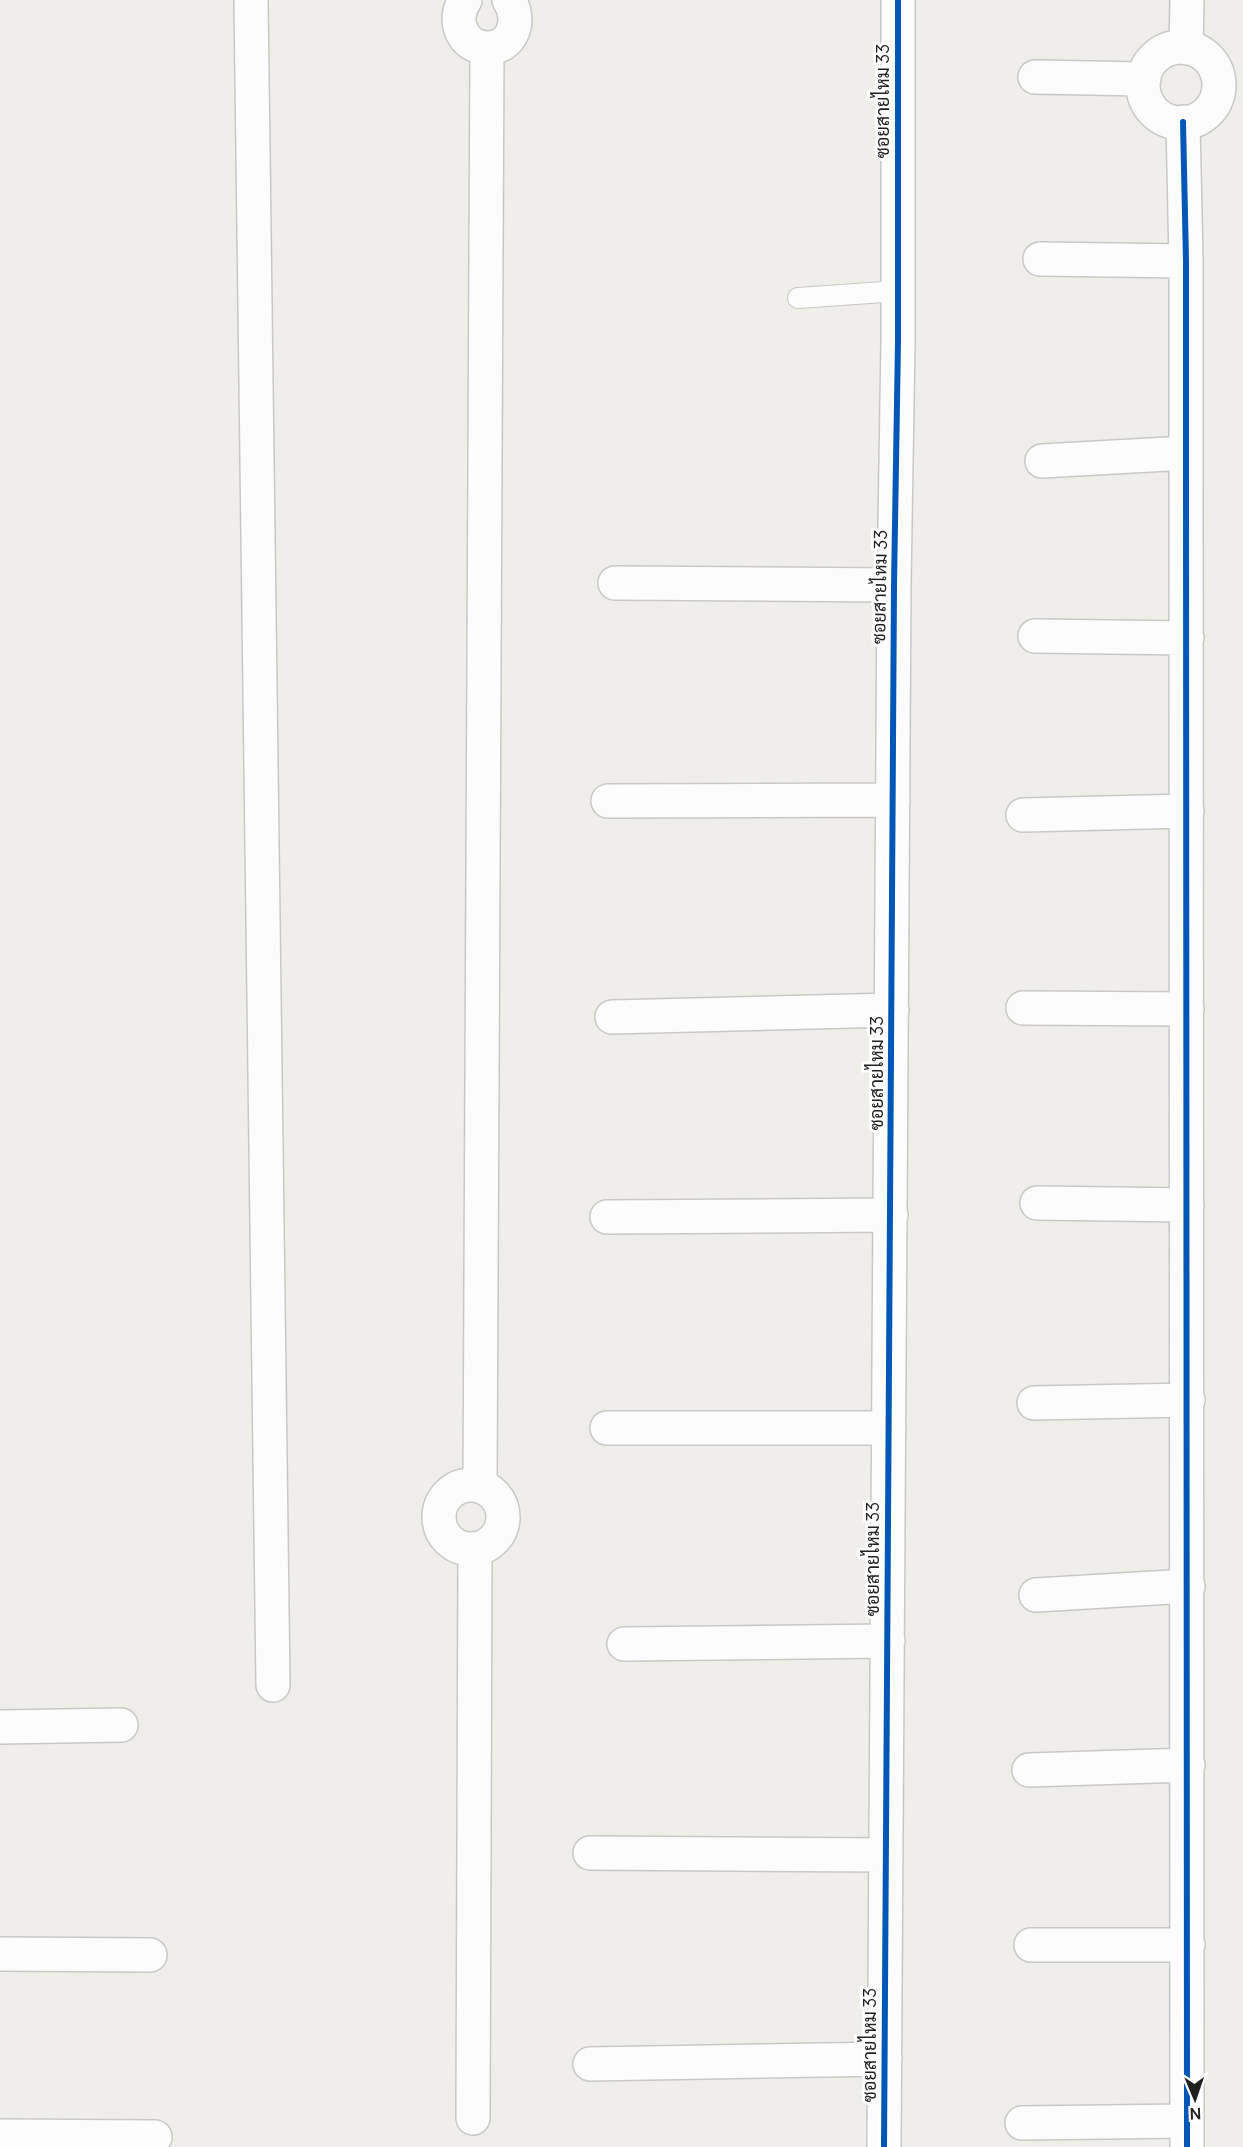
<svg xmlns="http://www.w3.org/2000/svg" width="1243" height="2147" viewBox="0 0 1243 2147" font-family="Manrope,Sarabun,sans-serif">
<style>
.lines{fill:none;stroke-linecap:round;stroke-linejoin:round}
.service-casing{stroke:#c8c8c6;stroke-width:22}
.minor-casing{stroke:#c8c8c6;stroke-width:36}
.service{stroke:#fdfcfc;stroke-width:20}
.minor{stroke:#fdfcfc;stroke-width:33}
.cycleway-casing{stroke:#fff;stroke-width:10}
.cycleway{stroke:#0057b8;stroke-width:6}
.labels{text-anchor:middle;stroke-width:6;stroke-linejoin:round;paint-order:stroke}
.street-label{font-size:18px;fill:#212121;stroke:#fff}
</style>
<rect width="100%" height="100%" fill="#efeeea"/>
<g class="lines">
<g class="service-casing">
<path id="service" d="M798,298l100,-7"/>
</g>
<g class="minor-casing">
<path id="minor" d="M251,0l22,1685
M465,0c-13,19 -4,47 22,48 26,0 35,-28 22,-48
M1143 85a38 38 0 1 1 76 0a38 38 0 1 1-76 0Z
M1186,48l1,-48
M1035,77l109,2
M1183,122l3,139v192l1,1694
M1040,259l146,2
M1042,461l144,-8
M615,583l279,2
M1035,636l152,2
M608,801l285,-1
M1023,815l164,-4
M1023,1008l164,1
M612,1017l280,-7
M1037,1203l150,2
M607,1217l284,-2
M1034,1403l154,-3
M607,1428h282
M439 1517a32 32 0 1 1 64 0a32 32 0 1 1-64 0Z
M480,1486l7,-1438
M1036,1595l152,-9
M624,1644l264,-3
M0,1727l121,-2
M1029,1770l159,-5
M590,1853l296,2
M1031,1945h157
M0,1954l150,1
M590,2064l295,-5
M473,2118l2,-568
M1022,2123l165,-2
M0,2136l155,1
M884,2147l10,-1562 4,-243v-342"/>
</g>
<use href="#service" class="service"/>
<use href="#minor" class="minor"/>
<g class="cycleway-casing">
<path id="cycleway" d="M1183,122l3,139v192l1,1694
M884,2147l10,-1562 4,-243v-342"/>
</g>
<use href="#cycleway" class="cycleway"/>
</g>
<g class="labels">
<g class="street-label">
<text transform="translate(883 101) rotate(-90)" y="6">ซอยสายไหม 33</text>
<text transform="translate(880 587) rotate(-89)" y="6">ซอยสายไหม 33</text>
<text transform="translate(877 1073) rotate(-90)" y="6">ซอยสายไหม 33</text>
<text transform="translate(873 1559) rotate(-90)" y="6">ซอยสายไหม 33</text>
<text transform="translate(870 2045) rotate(-90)" y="6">ซอยสายไหม 33</text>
</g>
</g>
<g transform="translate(1195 2099) rotate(178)" stroke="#ffffff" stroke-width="4.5" paint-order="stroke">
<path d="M0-4.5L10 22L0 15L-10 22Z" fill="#212121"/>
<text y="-9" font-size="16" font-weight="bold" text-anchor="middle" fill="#212121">N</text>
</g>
</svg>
